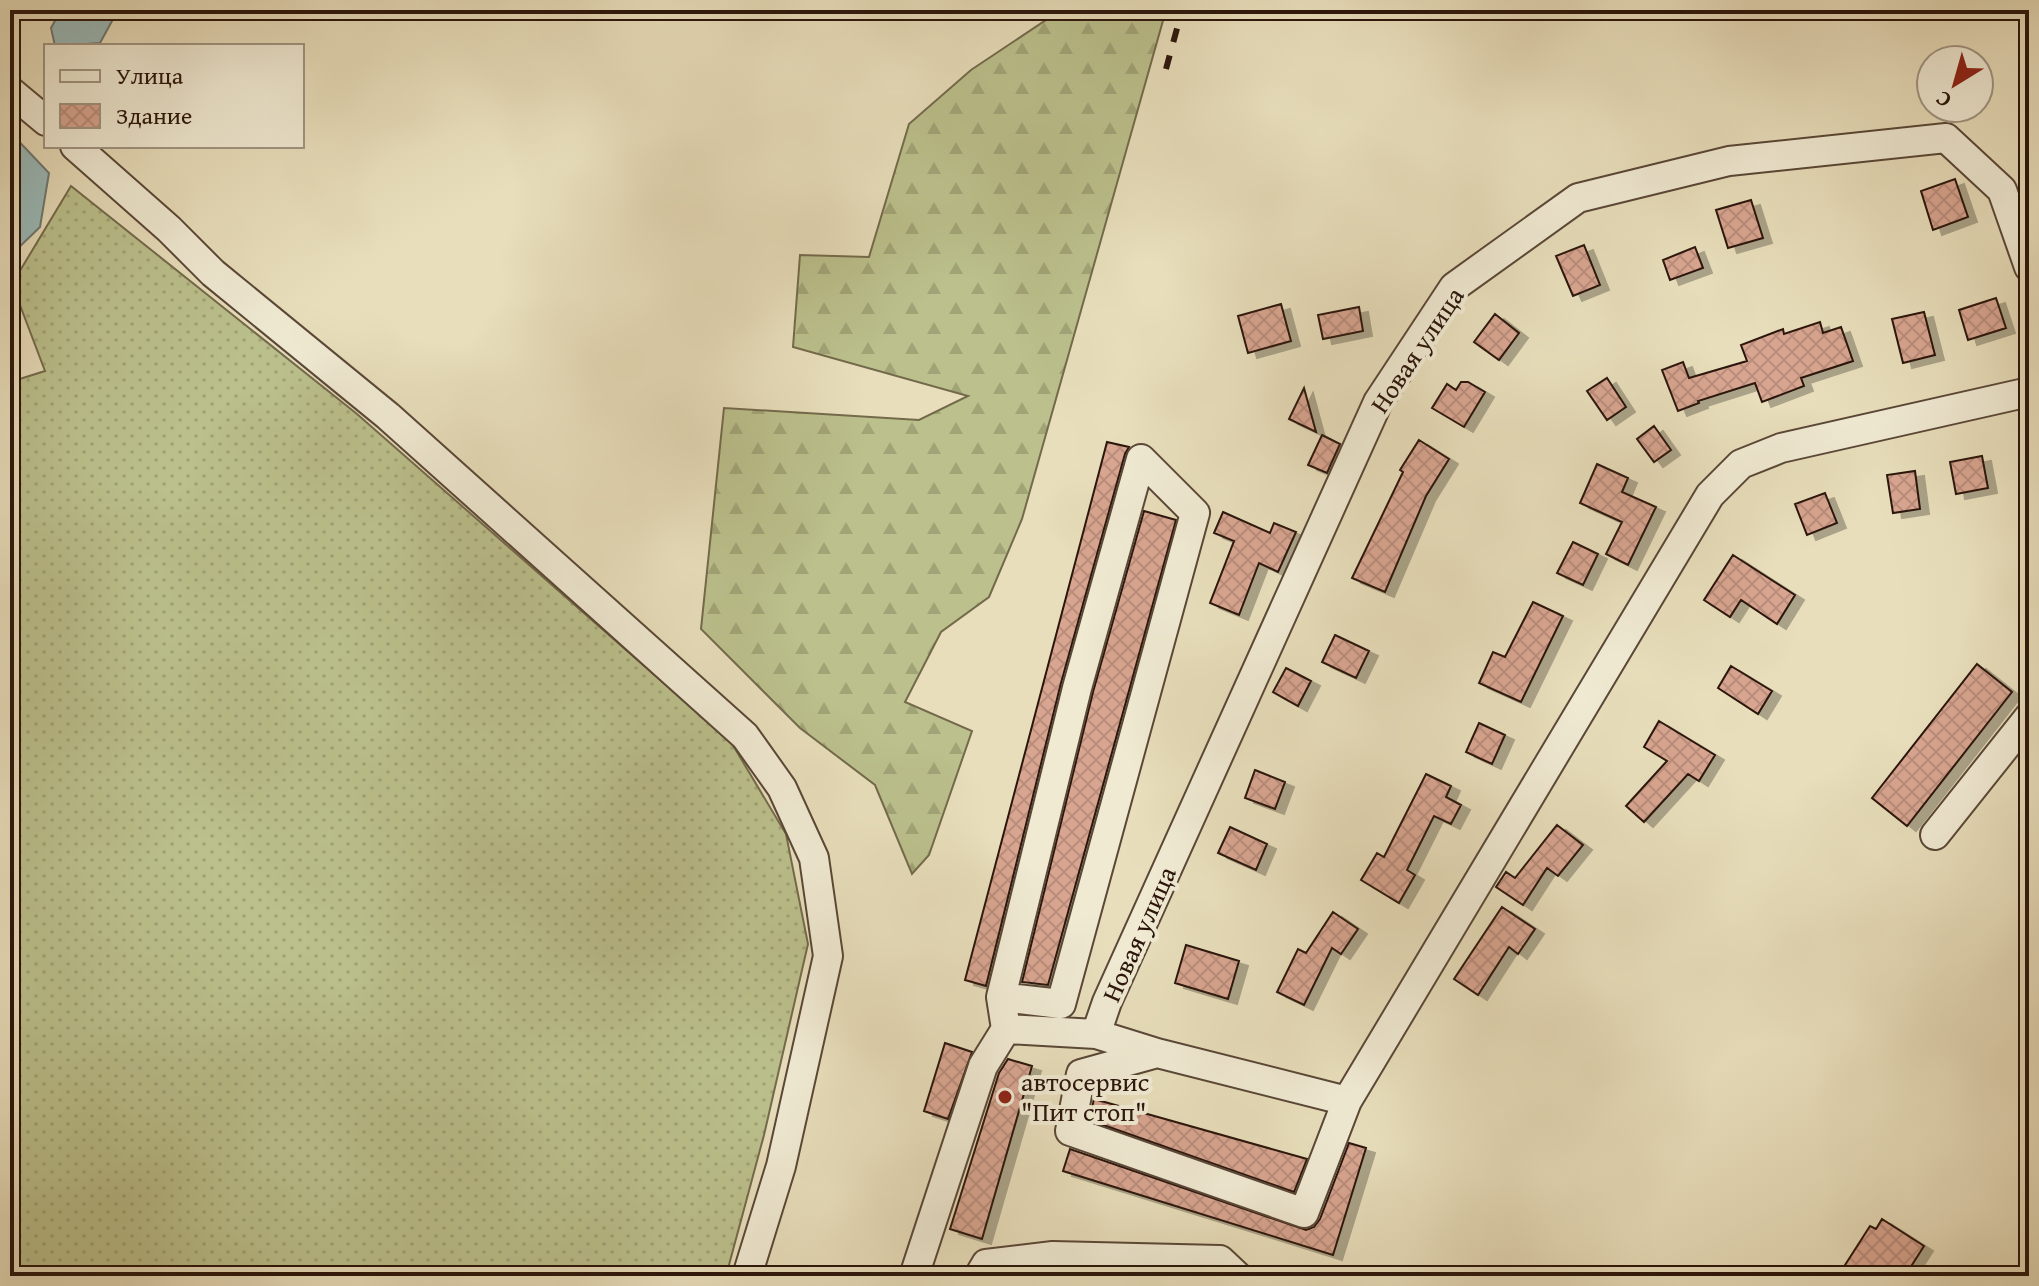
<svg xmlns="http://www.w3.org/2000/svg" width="2039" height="1286" viewBox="0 0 2039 1286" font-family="'Gentium Book Plus',serif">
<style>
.grass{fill:url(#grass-dots);stroke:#736a4c;stroke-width:2}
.forest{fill:url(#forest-firs);stroke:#736a4c;stroke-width:2}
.water{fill:#9abab9;stroke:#6e7873;stroke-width:2}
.building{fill:url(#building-cross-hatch);stroke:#2b150b;stroke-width:2;filter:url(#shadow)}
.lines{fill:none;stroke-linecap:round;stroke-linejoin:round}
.minor-casing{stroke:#5a4737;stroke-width:32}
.minor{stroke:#f0ead3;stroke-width:28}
.rail{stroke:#2b150b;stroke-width:6;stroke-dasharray:14 14;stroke-linecap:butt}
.poi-dot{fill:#8f2418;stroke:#f0ead3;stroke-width:3}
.labels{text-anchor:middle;stroke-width:8;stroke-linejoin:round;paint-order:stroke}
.street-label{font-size:26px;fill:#2b150b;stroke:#f0ead3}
.poi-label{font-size:26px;fill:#2b150b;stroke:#f0ead3;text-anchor:start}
</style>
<defs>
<pattern id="grass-dots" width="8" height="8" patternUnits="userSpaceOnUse" patternTransform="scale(2)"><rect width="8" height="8" fill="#bbc08c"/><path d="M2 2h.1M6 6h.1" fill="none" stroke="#a1a477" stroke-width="1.8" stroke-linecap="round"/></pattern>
<pattern id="forest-firs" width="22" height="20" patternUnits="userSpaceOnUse" patternTransform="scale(2)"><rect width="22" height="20" fill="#bbc08c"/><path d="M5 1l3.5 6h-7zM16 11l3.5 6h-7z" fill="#a1a477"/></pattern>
<pattern id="building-cross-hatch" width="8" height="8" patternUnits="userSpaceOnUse" patternTransform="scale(2)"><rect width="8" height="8" fill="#d8a590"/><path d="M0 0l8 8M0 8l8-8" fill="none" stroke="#ba8d7b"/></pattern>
<filter id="shadow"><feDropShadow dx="9" dy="5" stdDeviation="0" flood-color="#0004"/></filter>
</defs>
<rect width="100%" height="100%" fill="#e8debb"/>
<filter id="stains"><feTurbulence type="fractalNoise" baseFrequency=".0025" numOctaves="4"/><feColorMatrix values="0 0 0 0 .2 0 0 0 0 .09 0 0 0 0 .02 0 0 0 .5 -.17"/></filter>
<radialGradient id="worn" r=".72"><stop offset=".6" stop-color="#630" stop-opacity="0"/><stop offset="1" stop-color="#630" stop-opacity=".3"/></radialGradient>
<path class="grass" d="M71,186l286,228 374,328 55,92 22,110 -44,191 -38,141h-716v-894l35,-11 -33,-87z"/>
<path class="forest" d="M1061,10h105l-144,509 -33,78 -48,35 -36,70 67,29 -43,124 -17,19 -37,-89 -75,-57 -99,-99 23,-221 195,12 49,-24 -175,-49 7,-92 69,2 40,-133 62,-54z"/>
<path class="water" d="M61,10h57l-18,33 -45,3 -4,-18z
M10,132l39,41 -9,54 -30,29z"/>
<path class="building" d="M1955,179l13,38 -35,13 -12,-39z
M1751,200l12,38 -35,10 -12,-38z
M1584,245l16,40 -27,11 -17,-40z
M1695,247l8,21 -33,12 -7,-20z
M1996,298l10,30 -38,12 -9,-30z
M1281,304l10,37 -43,12 -10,-37z
M1359,307l4,24 -40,8 -5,-24z
M1924,312l11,43 -32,8 -11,-44z
M1495,314l24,19 -20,27 -25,-18z
M1820,322l3,11 18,-6 12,34 -52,17 3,8 -42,16 -7,-19 -57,18 1,2 -21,8 -16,-41 21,-8 6,16 58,-17 -6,-16 42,-16 1,5z
M1607,378l19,29 -19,13 -20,-29z
M1461,382h7l17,10 -21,35 -32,-19 15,-24 9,6z
M1304,388l12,44 -27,-13z
M1654,426l17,24 -17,12 -17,-23z
M1322,435l18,9 -13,29 -19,-8z
M1419,440l30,19 -23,37 -41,96 -33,-14 51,-106 -3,-2z
M1107,442l22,5 -4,7 -64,229 -75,303 -21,-6z
M1982,456l6,32 -32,6 -6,-32z
M1597,464l31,14 -6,14 34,15 -28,58 -22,-11 16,-32 -42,-19z
M1915,471l5,38 -27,4 -6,-38z
M1825,493l12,30 -30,12 -12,-31z
M1144,511l32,9 -128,465 -26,-3 71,-290z
M1223,512l47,21 4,-10 22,9 -18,40 -19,-9 -20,52 -29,-12 24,-62 -20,-8z
M1573,542l25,12 -15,31 -26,-12z
M1733,555l62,40 -18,29 -36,-24 -11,17 -26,-17z
M1533,602l30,14 -42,86 -42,-19 14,-31 12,5z
M1335,635l34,16 -13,27 -34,-16z
M1977,664l35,28 -105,134 -35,-28z
M1731,666l41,25 -14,23 -40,-26z
M1286,668l25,13 -13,25 -25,-14z
M1659,721l56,34 -16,26 -11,-7 -44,48 -18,-16 41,-45 -23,-14z
M1479,723l26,12 -13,29 -26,-12z
M1255,770l30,12 -10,27 -30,-11z
M1426,774l25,12 -5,11 15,8 -10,19 -17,-8 -27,54 8,5 -16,28 -38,-23 16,-27 7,4z
M1557,825l26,20 -25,31 -11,-8 -24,37 -27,-18 10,-15 9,6z
M1230,827l37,17 -11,26 -38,-17z
M1502,907l33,22 -17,25 -9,-7 -31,48 -24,-16z
M1333,912l25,17 -17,25 -9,-6 -28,57 -27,-13 21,-43 8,4z
M1186,945l53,16 -11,38 -53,-16z
M945,1043l27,9 -24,67 -24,-8z
M1008,1059l24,7 -50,173 -32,-10 49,-156z
M1094,1099l213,60 -13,33 -205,-72z
M1349,1143l17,5 -33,107 -270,-84 7,-22 236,81 8,-3 6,-8z
M1882,1219l42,27 -19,30h-67l32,-50 6,3z"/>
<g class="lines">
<g class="minor-casing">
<path id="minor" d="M10,91l36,30
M75,146l94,83 44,44 175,143 357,320 37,52 32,70 14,98 -47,210 -34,110
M1935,835l94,-118
M1001,997l60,7 134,-491 -54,-54 -64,229 -76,309 5,32
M1096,1034l11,-32 271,-600 76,-115 124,-89 151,-37 217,-23 56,52 27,77
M1157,1053l-76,21 -11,57 234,82 43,-112
M914,1276l69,-210 23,-37 90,5 61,19 190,48 363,-606 31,-31 40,-16 248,-56
M979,1276l7,-12 67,-8 167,4 17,16"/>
</g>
<use href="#minor" class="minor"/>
<path class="rail" d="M1166,69l16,-59"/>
</g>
<circle class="poi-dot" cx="1005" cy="1097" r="8"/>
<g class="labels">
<g class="street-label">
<text transform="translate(1417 350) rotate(-56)" y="9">Новая улица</text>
<text transform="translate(1139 934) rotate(-66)" y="9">Новая улица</text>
</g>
<g class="poi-label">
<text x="1021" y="1091">автосервис<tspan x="1021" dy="30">"Пит стоп"</tspan></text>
</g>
</g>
<rect width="2039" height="1286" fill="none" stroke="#e8debb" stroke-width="40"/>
<rect x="12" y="12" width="2015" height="1262" fill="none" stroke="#2b150b" stroke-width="4"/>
<rect x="20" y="20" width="1999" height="1246" fill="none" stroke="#2b150b" stroke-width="2"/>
<rect x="44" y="44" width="260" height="104" fill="#f0ead3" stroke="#a19583" stroke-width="2"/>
<rect x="60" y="70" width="40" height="12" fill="#f0ead3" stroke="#a19583" stroke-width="2"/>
<text x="116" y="84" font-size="24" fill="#2b150b">Улица</text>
<rect x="60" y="104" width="40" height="24" fill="url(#building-cross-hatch)" stroke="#a19583" stroke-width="2"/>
<text x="116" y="124" font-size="24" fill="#2b150b">Здание</text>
<g transform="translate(1955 84) rotate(217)"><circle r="38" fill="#f0ead3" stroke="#a19583" stroke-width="2"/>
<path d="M0-6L14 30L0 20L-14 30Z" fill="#8f2418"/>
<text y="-12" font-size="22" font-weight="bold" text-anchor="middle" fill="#2b150b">С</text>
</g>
<rect width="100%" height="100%" filter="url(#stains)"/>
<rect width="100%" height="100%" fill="url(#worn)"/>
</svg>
